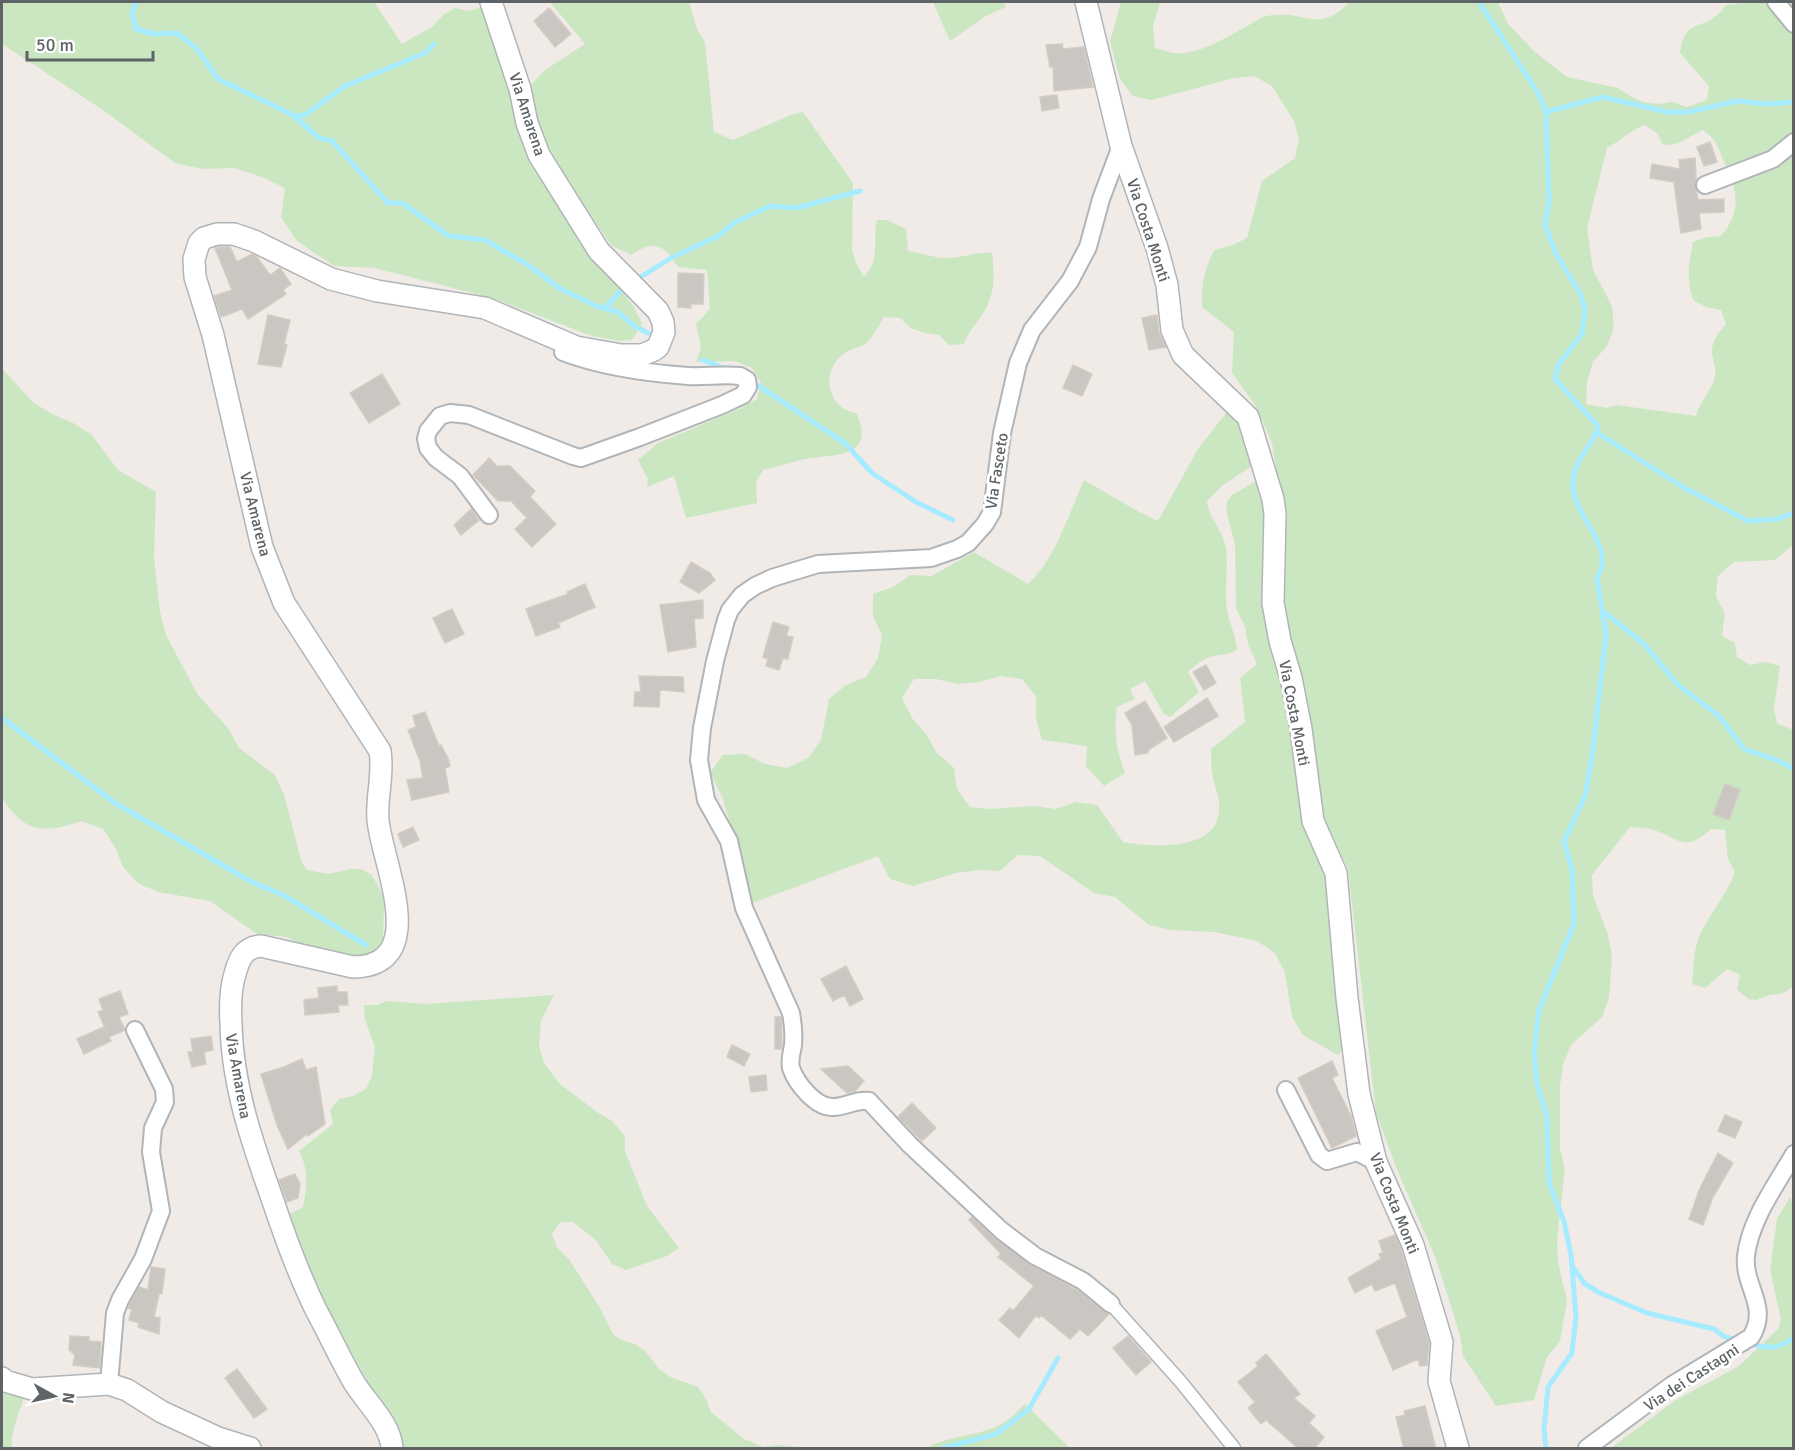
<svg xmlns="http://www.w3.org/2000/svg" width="1795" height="1450" viewBox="0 0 1795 1450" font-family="Signika,sans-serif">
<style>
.green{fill:#cae7c2;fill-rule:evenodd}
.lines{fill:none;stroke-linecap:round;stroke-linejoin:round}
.stream{stroke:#a6ebff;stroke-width:5}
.building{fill:#cac6c2;stroke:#d4ccc4;stroke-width:1.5}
.pedestrian-casing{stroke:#b1b5b8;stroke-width:15}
.minor-casing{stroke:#b1b5b8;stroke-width:20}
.tertiary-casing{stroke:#b1b5b8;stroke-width:24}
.pedestrian{stroke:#fff;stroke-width:12}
.minor{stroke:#fff;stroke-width:16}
.tertiary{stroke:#fff;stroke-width:21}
.labels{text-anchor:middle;stroke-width:6;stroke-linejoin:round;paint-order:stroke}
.street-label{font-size:16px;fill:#5d6366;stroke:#fff}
</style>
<rect width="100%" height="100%" fill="#f0ebe6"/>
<path class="green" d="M2,2h372l28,42 31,-18 10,-11 12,-7 14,3 13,-4 11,37 20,46 1,31 17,43 48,70 55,73 8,17 -10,16 -11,1 -29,-5 -97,-37 -92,-24 -29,-7 -40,-2 -37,-25 -16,-24 4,-29 -23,-11 -28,-9 -31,1 -28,-6 -72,-53 -101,-66z
M550,2h139l8,27 8,13 9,90 19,8 60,-26 10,-2 50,71 -1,67 5,15 7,12c17,-19 8,-34 13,-57h10l19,9 2,22c15,2 28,8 42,7 15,-1 28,-6 42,-5 2,20 4,36 -6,55 -7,14 -16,20 -22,36l-15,1 -10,-10 -15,-2 -13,-5 -11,-10 -16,-1c-5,8 -12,22 -19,27 -9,5 -17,5 -25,13 -15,13 -14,40 4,52 4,2 9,3 13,5 19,45 -24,40 -52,45 -14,3 -28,8 -42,11l-7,12 1,21 -71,15 -12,-42 -27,11 1,-8 -10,-19 20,-17 81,-34 18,-10 4,-16 -9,-15 -17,-7 -39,1 5,-14 -5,-24 14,-15 -3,-39 -29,-3c-15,-23 -23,-28 -47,-12l-20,-10 -54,-80 -18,-36 -9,-32 2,-13 13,-14 40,-26z
M933,2h70l3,5 -20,9 -36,25z
M1121,2h39l-7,25 2,21c6,1 12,4 18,5 27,2 52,-15 74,-27 6,-3 14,-9 20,-10 35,-8 52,20 82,-14h149l10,22 27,28 32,25 51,11 12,8 13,6 15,2 15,-2 14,5 20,-7 2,-14 -29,-33c4,-32 16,-22 36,-37 4,-2 7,-8 10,-11l31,-3h36v543l-18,15 -41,2 -16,14 -2,20 9,18 -3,22 13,7 2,14 13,8 15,-3 15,4 -6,43 3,14 16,7v256l-9,7 -15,2 -13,5 -7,-1 -12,-9 3,-15 -13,-6 -22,19 -13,-4c2,-16 1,-32 7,-47 10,-23 28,-42 36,-65l-7,-13 -3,-29 -14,-1c-28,25 -31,9 -57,1 -7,-3 -16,-1 -24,-3l-38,48 1,21 15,39 4,21 -3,42 -7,19 -31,28 -8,19 -3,22v63l5,20 -8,71 1,22 9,39 -7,40 -13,16 -13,43 -38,6 -33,-50 -3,-21 -24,-76 -38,-87 -22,-59 -28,-244 -25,-54 -44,-208 2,-107 -9,-57 -16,-37 -24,-33 2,-41 -32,-25c-1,-23 2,-36 12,-57l19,-5 14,-7 15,-57 33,-23 4,-19 -5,-18 -22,-35 -18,-10 -20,2 -82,22 -19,-4 -13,-17 -10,-37zM1644,125l13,8 6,12c19,0 24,-8 40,-15 14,11 14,15 21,31 13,29 19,49 -3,75l-14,1 -14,5c-4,21 -7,37 0,58l13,7 15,3 5,14c-6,7 -13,15 -14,25 -1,9 5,17 3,28 -4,14 -15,24 -19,39l-80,-11 -9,3 -21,-4 1,-22 6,-20 14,-16 7,-18 -2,-22 -19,-36 -6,-42 20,-80c13,-7 23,-17 37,-23z
M2,369l32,34 18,11 21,9 19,12 26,35 38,22 -2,66 6,54 6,23 32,60 30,33 11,20 36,27 9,19 17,66 6,10 21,4 23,-5h10l10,5 11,19 2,12 -1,33 -5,10 -9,8 -11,2 -45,-8 -27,-13 -29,-3 -47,-33 -52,-9 -20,-9 -15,-16 -8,-20 -12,-18 -22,-8c-36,13 -58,12 -79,-24z
M1230,408l15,15 8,42 -31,21 -15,15c1,16 14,27 18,43 4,19 0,37 1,56 0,18 10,33 11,50 -8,5 -15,4 -24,6 -11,3 -17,9 -25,16l11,20 -29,25 -6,-3 -19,-33 -15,8 5,10 -18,8c-3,26 -1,42 8,66l-21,13 -18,-20 1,-20 -45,-6 -6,-22v-22l-14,-17 -21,-3 -22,6 -22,2 -21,-5h-22l-12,19 10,20 14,16 11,19 17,15 3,21 13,18 20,2 44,-3 22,3 20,-7 21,3 26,37c27,5 91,10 96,-29 2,-14 -5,-27 -7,-41 -1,-7 -1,-15 -1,-23l34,-27 -5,-44 17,-14 -9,-20 -3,-17 -9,-19 -1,-63 -9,-36 1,-7 5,-7 28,-16 8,24v115l3,29 12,30 46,204 1,53 15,113 -7,8 -35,-20 -11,-18 -7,-44 -10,-20 -18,-12 -42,-9 -44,-2 -22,-5 -34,-28 -21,-4 -54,-37 -22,-1 -18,16 -21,-1 -23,3 -43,13 -23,-7 -12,-23 -125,47 -31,-107 -12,-23 13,-18 22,-1 20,10 22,4 21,-10 13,-18 8,-41 17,-14 20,-8 12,-19 4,-23 -9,-19v-22l20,-7 17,-12 22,1 42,-24 54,32c27,-24 41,-71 56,-104l57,33 17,8 40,-72z
M554,995l-13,26 -2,25 5,17 16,21 37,28 15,9 13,15v15l22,55 32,42 -12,8 -41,14 -14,-6 -16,-24 -23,-18h-13l-8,12 5,13 11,11 8,12 24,38 13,26 8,6 14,4 12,9 11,15 12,9 28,10 8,12 5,13 33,27 19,8 15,-2 30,3h-405l-3,-14c-33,-56 -71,-111 -95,-172 -7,-16 -13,-31 -15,-48l13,-7c4,-21 6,-37 -4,-56l34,-27 -3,-14 9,-11 14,-3 13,-7 6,-13 3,-29 -10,-27 -1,-15h14l8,-4 40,3z
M1790,1197l4,11 -1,240h-182l63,-47 65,-35 39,-37 3,-9 -11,-50 7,-51z
M2,1393l22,5c-5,16 -14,34 -12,50h-10z
M1025,1404l45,44h-144c26,-14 57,-11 82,-28 6,-4 11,-11 17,-16z"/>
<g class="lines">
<path class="stream" d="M136,2l-4,12 4,15 18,5 23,-1 20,16 21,30 65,31 11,6 25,22 13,3 56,62h14l47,33 36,4 43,25 31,23 37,18 22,6 16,14 14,7
M1479,2l59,91 8,19 3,89 -4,24 11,29 25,41 4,15 -3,24 -24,31 -3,14 43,47c-5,20 -23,32 -25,54 -4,35 45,64 24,98l9,57 -14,122 -7,39 -21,45 8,28 2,55 -35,86 -5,43 3,31 10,32 2,67 15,38 7,34 5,61 -4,37 -24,34 -4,43 2,18
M1546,112l56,-15 66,15h21l48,-11 32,3 25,-2
M294,116l11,-1 40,-29 80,-33 9,-9
M634,281l37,-23 47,-22 16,-13 36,-17 26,2 64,-17
M605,308l21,-23
M703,360l23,9
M751,381l94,62 27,30 44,29 37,18
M1596,432l87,55 65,34 29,-2 17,-6
M1603,611l41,33 34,41 41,31 25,33 35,12 15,8
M2,718l113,85 135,78 35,15 81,49
M1573,1267l12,17 15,9 47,20 67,16 11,8 13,3
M1747,1343c21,5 28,8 47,-5
M943,1448l53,-14 33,-25 29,-51"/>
</g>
<path class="building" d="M549,8l22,26 -16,13 -21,-26z
M1062,44l1,5 21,-2 9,40 -39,4 -1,-25 -3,1 -4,-22z
M1057,95l2,13 -17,3 -2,-14z
M1710,142l7,20 -13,4 -7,-19z
M1695,158l1,21 -1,5 3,16 26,-1v13l-25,1 2,16 -20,4 -7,-51 -24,-4 2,-14 28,5 -1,-9z
M219,247h11l7,15 15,-8 5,3 13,18 10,-7 11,16 -8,6 3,4 -38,25 -6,-10 -21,8 -7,-21 18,-6 -17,-42z
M678,273l26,1 -1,30h-12v4l-13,-1z
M268,315l22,5 -6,24 3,1 -6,22 -23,-3z
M1157,315l2,17 7,15 -17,3 -7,-32z
M1073,365l19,9 -10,22 -19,-8z
M382,374l18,30 -31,19 -19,-30z
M489,458l8,8h13l25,25 -5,6 26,27 -24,23 -17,-18 12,-11 -16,-17h-13l-25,-26z
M471,509l8,11 -18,15 -7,-10z
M691,562l19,11 5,7 -16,13 -19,-11z
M585,584l10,23 -37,16 2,4 -24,9 -10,-27 42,-15 -1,-2z
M703,600v18l-9,1 2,28 -28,5 -8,-47z
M452,609l12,25 -19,9 -12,-25z
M773,622l16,5 -3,9 7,1 -5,22 -5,-1 -4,12 -13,-4 2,-7 -5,-2z
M1206,665l10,18 -12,7 -11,-18z
M639,676l44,1 1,15 -24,-2 -1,17 -25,-1 1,-14h6z
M1207,698l11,18 -44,26 -10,-15z
M1145,701l22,37 -19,12v3l-13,2 -3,-30 -7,-12z
M425,712l14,34 2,-1 7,13 2,8 -5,2 4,24 -37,8 -5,-20 16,-2 -3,-17 -12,-31 8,-3 -3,-11z
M1725,784l15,6 -11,30 -16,-6z
M413,827l6,13 -16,7 -5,-13z
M846,966l17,33 -13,7 -6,-11 -11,6 -12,-22z
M337,986v6h10l1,13h-10l1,7 -34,3 -1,-15 15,-2 -1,-10z
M120,991l8,23 -9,3 6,13 -16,7 2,4 -27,13 -7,-15 27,-12 4,8 -10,-23 5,-2 -4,-11z
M775,1017h6l1,32h-7z
M211,1036l2,14 -9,2 2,12 -14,3 -4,-15h5l-2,-13z
M732,1045l18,9 -6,12 -17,-9z
M302,1059l4,11 10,-3 9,57 -17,12 -1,-2 -19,15 -11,-24 -16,-51 23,-7z
M1332,1061l6,14 -6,3 19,38 5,20 -24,12 -34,-70z
M848,1066l16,15 -9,10 -8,2 -26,-24z
M766,1075l1,15 -16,2 -2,-15z
M912,1103l24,25 -14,13 -24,-24z
M1725,1115l17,7 -7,16 -17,-7z
M1718,1153l15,10 -20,34 -10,28 -14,-6 11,-31z
M295,1174l5,10 -2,14 -11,4 -8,-22z
M972,1217l24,22 33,25 48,26 32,24 -21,22 -8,-7 -10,10 -29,-24 -2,3 -3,-3 -17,23 -20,-18 11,-12 3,3 21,-25 -36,-29 3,-3 -32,-34z
M1395,1235l6,14 28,94 -2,22 -7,1 -2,-7 -25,11 -17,-39 31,-14 -12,-34 -20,8 -3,-7 -17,9 -7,-15 33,-19 -2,-5 4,-1 -4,-12z
M151,1267l14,2 -3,24 -3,1 -5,23 6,1 -1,16 -21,-7 1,-4 -10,-3 3,-11 -4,-1 11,-21 9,3z
M70,1336l19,1v4l12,1 -1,26 -27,-3 2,-10 -6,-5z
M1128,1336l23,26 -15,13 -23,-27z
M1266,1354l34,40 -6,4 21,18 -6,7 15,14 -10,12h-15l-33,-29 -5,4 -13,-16 7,-6 -17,-20 20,-16 -2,-3z
M237,1369l30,40 -13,9 -29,-40z
M1425,1406l11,43h-32l-8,-32 9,-2 -1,-4z"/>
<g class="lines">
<g class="pedestrian-casing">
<path id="pedestrian" d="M1111,1304l70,78 53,66"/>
</g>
<g class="minor-casing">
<path id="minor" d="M1776,2l18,22
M1705,185l68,-26 21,-17
M489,515l-29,-39 -24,-18 -8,-10 -2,-9 2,-8 12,-15 10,-3 19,2 104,41 8,2 59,-21 82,-32 21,-10 5,-8 -1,-7 -7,-4c-17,-2 -35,1 -52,0 -42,-3 -86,-9 -125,-24
M1286,1090l33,65 8,6 30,-9 19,10
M1111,1304l-28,-23 -48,-25 -33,-25 -92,-86 -41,-44c-13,-2 -23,6 -36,6 -17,1 -37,-24 -42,-39 -2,-7 1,-16 2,-23 1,-11 0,-21 -2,-32l-47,-105 -15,-67 -23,-41 -7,-40 3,-32 13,-67 11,-41 4,-10 12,-15 13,-9 17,-8 46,-14 113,-6 26,-9 11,-6 17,-19 7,-12 10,-79 16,-70 14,-33 38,-49 18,-34 13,-48 20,-53
M109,1384l6,-71 5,-13 23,-41 18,-48 -10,-59 2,-24 12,-26 -1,-13 -29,-59
M1587,1448l85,-63 79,-48c19,-31 -8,-50 -5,-81 4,-36 30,-71 48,-102"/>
</g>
<g class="tertiary-casing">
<path id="tertiary" d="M1086,2l35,144 36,102 10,37 5,45 11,25 65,62 25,82 2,15 -2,89 7,38 11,37 10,51 12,92 23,52 11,125 12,96 17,68 37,83 29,97 -3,39 19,67
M2,1378l3,3 27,8 77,-5 18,6 35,22 56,26 32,10
M392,1448c-2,-26 -28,-47 -40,-69 -13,-23 -24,-47 -36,-69 -17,-35 -30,-70 -42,-106 -21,-59 -42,-118 -43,-181 -1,-17 -1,-33 4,-49 4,-15 9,-27 26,-28l92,21c79,-1 29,-104 25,-147 -2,-23 6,-46 2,-69l-96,-148 -22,-56 -49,-212 -18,-58 -1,-18 5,-16 5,-5 13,-4h17l20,7 77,38 46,12 108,17 91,39 45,8h21l12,-5 4,-3 6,-15 -1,-10 -5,-11 -59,-60 -60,-96 -12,-32 -7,-34 -29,-87"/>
</g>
<use href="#pedestrian" class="pedestrian"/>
<use href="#minor" class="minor"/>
<use href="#tertiary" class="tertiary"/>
</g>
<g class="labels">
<g class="street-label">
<text transform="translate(528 114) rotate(72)" y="6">Via Amarena</text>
<text transform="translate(1149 230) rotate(72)" y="6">Via Costa Monti</text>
<text transform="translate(996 471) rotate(-81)" y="6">Via Fasceto</text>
<text transform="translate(256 514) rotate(76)" y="6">Via Amarena</text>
<text transform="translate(1295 713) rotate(79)" y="6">Via Costa Monti</text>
<text transform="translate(239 1076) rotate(80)" y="6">Via Amarena</text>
<text transform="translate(1395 1203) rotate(68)" y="6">Via Costa Monti</text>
<text transform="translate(1691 1377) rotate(-33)" y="6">Via dei Castagni</text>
</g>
</g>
<rect width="1795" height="1450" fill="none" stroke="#5d6366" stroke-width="6"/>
<g transform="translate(54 1396) rotate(98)" stroke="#ffffff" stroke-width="4.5" paint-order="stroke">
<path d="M0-4.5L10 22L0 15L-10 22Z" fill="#5d6366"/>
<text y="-9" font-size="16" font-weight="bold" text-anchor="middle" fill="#5d6366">N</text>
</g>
<path d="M27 51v9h126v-9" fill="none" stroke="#5d6366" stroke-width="3"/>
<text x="36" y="51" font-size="18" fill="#5d6366" stroke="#ffffff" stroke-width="4.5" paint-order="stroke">50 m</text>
</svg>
